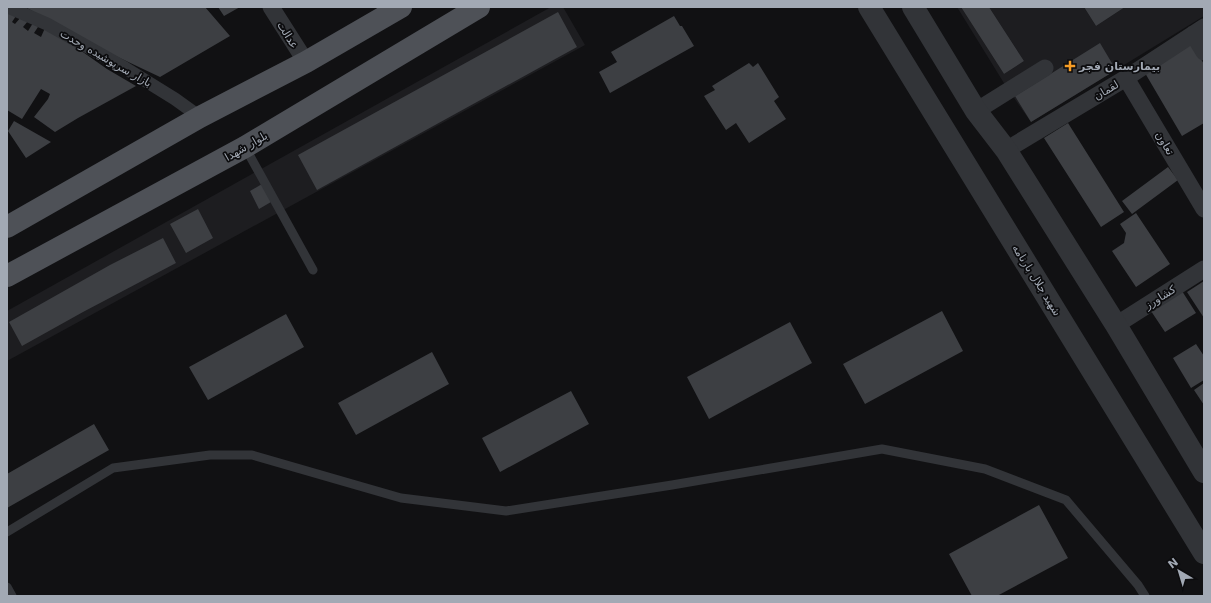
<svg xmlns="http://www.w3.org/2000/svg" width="1211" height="603" viewBox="0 0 1211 603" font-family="'DejaVu Sans',Cairo,sans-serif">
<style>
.built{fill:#1d1d20}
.building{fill:#3d3f43}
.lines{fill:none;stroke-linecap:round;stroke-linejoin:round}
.service{stroke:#323438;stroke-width:9}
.pedestrian{stroke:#323438;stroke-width:13}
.minor{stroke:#323438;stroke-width:17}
.tertiary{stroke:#323438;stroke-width:22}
.primary{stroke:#4e5157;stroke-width:22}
.poi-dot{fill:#f69d26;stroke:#0c0c0e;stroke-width:1.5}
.labels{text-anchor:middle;stroke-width:3.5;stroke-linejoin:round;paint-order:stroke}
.street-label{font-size:11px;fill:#a2a9b4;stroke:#0c0c0e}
.poi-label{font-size:11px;font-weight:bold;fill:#a2a9b4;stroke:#0c0c0e;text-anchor:start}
</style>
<rect width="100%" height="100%" fill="#111113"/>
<path class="built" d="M551,7h12l22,38 -578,316v-50z
M957,7h4l43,67 20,-13 -35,-54h95l12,19 29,-19h79v9l-173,106 -24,-34z"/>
<path class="building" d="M25,7h180l25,29 -70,41 -91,-43 -20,-14z
M218,7h22l-16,9z
M961,7h28l35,54 -20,13z
M1084,7h41l-29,19z
M7,11l9,5 -4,6 3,2 6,-7 7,4 -5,6 5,4 5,-8 5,4 -4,6 7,4 4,-9 5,1 57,40 29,17 -58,32 -23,14 -21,-15 14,-18 2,-5 -9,-5 -19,30 -15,-9z
M558,12l19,35 -260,143 -19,-35z
M674,16l6,10h2l12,20 -84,47 -11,-21 18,-10 -6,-10z
M1100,43l16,27 -85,52 -16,-26z
M1191,43l13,21v59l-22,13 -37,-63z
M749,63l4,4 5,-4 21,34 -5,4 12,18 -37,24 -13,-20 -10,7 -22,-34 11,-6 -3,-4z
M14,121l37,21 -25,16 -18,-27z
M1068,123l56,89 -23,15 -57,-89z
M1168,167l10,13 -46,34 -10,-13z
M262,184l9,18 -12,7 -9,-18z
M198,209l15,29 -27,15 -16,-29z
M1136,213l34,51 -34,23 -24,-36 12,-8 2,-10 -6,-9z
M163,238l13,25 -93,49 -61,34 -13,-24 101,-57z
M1204,281v37l-17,-26z
M1182,291l14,22 -31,19 -14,-21z
M942,311l21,40 -98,53 -22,-40z
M286,314l18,33 -96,53 -19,-33z
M790,322l22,41 -103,56 -22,-42z
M1196,344l8,12v24l-13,8 -18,-30z
M432,352l17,32 -93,51 -18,-32z
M1204,383v22l-10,-15z
M571,391l18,33 -89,48 -18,-34z
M94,424l15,26 -102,58v-34z
M1039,505l29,53 -71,38h-25l-23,-42z"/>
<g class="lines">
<path class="service" d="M245,147l68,123
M7,532l106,-64 97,-13h42l149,43 105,13 166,-26 210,-36 103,20 81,31 72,85 7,11
M7,587l5,9"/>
<path class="pedestrian" d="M8,7l39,17 78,44 50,31 25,18"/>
<path class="minor" d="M271,7l35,55
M1193,34l11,18
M1126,78l78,131
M976,111l69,-43
M1006,150l120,-72 78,-51
M1116,325l88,-56"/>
<path class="tertiary" d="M869,7l335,546
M913,7l63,104 30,39 110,175 88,147"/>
<path class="primary" d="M7,227l193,-110 106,-55 95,-55
M7,276l238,-129 234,-140"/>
</g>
<path class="poi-dot" d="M1068 60h4v4h4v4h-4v4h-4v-4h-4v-4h4z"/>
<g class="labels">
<g class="street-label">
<text transform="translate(288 35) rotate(58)" y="4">عدالت</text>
<text transform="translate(106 58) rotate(30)" y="4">بازار سرپوشیده وحدت</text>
<text transform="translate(1106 90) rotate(-31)" y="4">لقمان</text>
<text transform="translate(1165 143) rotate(59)" y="4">تعاون</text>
<text transform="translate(246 146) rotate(-30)" y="4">بلوار شهدا</text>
<text transform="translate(1037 280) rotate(58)" y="4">شهید جلال بارنامه</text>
<text transform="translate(1160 297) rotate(-32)" y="4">کشاورز</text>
</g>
<g class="poi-label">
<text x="1079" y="70">بیمارستان فجر</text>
</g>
</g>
<rect width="1211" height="603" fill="none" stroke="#a2a9b4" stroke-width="16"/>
<g transform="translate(1179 571) rotate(322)" stroke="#0c0c0e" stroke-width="3" paint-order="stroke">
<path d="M0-3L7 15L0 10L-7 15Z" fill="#a2a9b4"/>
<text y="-6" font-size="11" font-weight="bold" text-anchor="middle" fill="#a2a9b4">N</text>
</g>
</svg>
